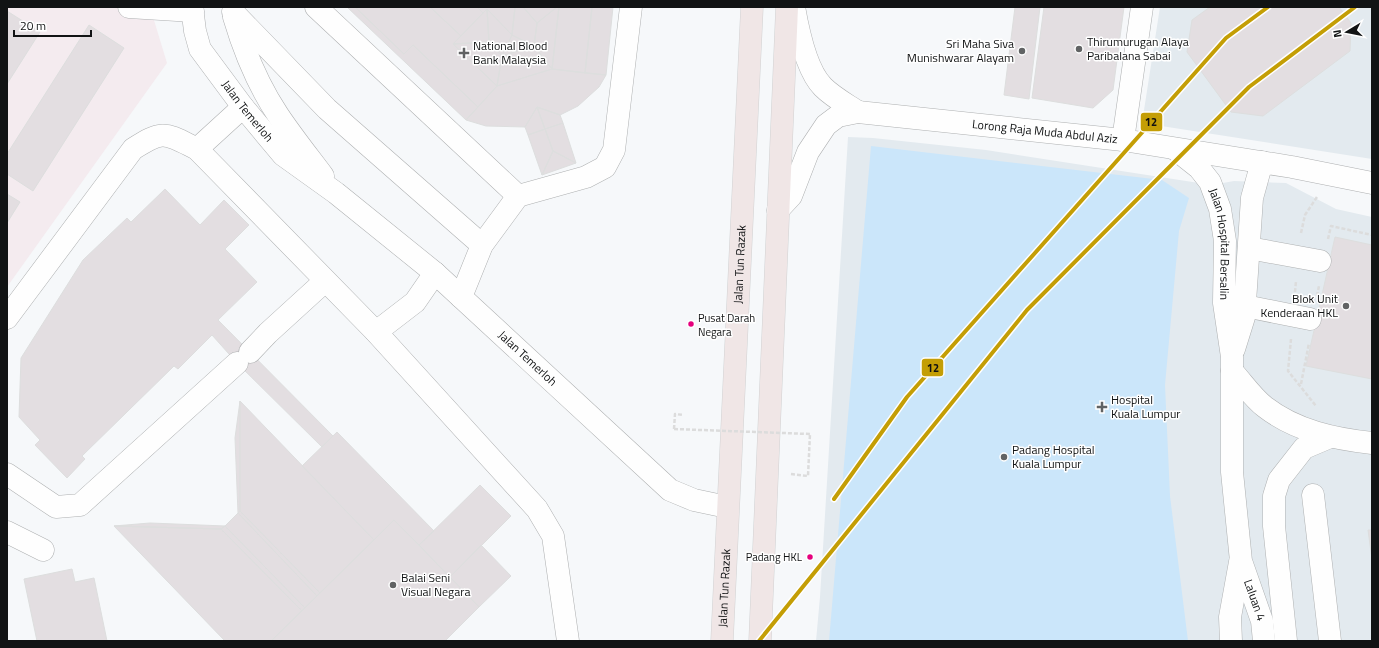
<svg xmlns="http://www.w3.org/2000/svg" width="1379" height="648" viewBox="0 0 1379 648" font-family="'Titillium Web',sans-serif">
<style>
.built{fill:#e3eaef}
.education{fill:#f4ebef}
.green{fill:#cbe6fa}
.building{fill:#e3dee1;stroke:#dddede}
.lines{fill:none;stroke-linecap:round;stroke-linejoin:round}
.minor-casing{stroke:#aeb0b1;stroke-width:23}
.major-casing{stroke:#d1d2d3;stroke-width:23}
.path{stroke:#dcdcdc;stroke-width:2.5;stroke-dasharray:4 2;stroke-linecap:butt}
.minor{stroke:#fefefe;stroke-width:22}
.major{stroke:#f0e6e6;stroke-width:22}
.path-bridge{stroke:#dcdcdc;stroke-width:2.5;stroke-dasharray:4 2;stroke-linecap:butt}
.metro-1-casing{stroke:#fff;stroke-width:7}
.metro-1{stroke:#c49e05;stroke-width:4}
.poi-dot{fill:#616364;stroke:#fff;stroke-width:1.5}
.bus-dot{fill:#e5007d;stroke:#fff;stroke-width:1.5}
.labels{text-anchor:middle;stroke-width:3;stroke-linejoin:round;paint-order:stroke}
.bus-label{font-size:11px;fill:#111314;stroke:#fff;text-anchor:start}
.poi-label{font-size:12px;fill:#111314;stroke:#fff;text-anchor:start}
.street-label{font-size:12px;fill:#111314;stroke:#fff}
.line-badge{stroke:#fff;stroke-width:1.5}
.pale-badge-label{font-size:11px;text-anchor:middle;font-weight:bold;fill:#111}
</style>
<rect width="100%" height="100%" fill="#f6f8fa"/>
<path class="built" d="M1160,7h212v152l-230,-36z
M848,137l25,1 113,12 226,35 22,-4 52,2 50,26 36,8v424h-556l4,-44z"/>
<path class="education" d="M7,7h143l17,56 -160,224z"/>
<path class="green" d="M871,146l291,34 27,18 -10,33 -14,154 5,111 18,145h-359z"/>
<path class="building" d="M347,7h8l49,47 9,-9 65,62 -12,13z
M355,7h75l31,29 -8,8 44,42 -19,21 -65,-62 -9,9z
M430,7h47l6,6 -22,23z
M477,7h38l-3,28 -25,-26 -4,4z
M515,7h8l14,16 -3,23 -22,-11z
M523,7h34l-20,16z
M557,7h2l-7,62 -18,-23 3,-23z
M559,7h33l-7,66 -33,-4z
M592,7h21l-7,68 -21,-2z
M1015,7h25l-11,92 -25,-4z
M1044,7h80l-11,83 -20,18 -61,-10z
M1210,7h129l12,16 -1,28 -87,65 -32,-4 -44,-60 5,-32z
M487,9l2,33 -36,2 30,-31z
M487,9l25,26 -10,21 -13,-14z
M7,11l33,21 -33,52z
M89,25l35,23 -91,143 -26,-17v-20z
M512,35l22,11 -32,10z
M489,42l13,14 -5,30 -44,-42z
M534,46l18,23 -55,17 5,-30z
M552,69l54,6 -7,12 -21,19 -18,9 -23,-8 -12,20 -39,-1 -20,-6 31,-34z
M537,107l8,22 -17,6 -3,-8z
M537,107l23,8 3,8 -18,6z
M563,123l13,40 -23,-12 -8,-22z
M545,129l8,22 -11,24 -14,-40z
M553,151l23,12 -34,12z
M165,189l35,36 24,-25 25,25 -24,24 32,33 -39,38 115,116 -11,11 -85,-84 -25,-28 -34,34 -4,-3 -92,90 3,3 -18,19 -32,-33 5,-5 -21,-23 2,-59 62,-98 44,-42 4,4z
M7,194l13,8 -13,21z
M1335,237l37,8v134l-66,-13z
M240,401l134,139 -54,53 -80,-82z
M240,401v110l-2,2 -3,-75z
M337,432l97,99 -15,14 -25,-25 -20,20 -72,-74z
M480,485l31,31 -61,61 -31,-32z
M240,511l80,82 -3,3 -79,-83z
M238,513l79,83 -12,12 -80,-82z
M394,520l85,87 -34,34h-174z
M150,523l75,3 -4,3 -107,-3z
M114,526l107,3 81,82 -31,30h-46z
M225,526l80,82 -3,3 -81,-82z
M1368,530h4v29z
M481,545l30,31 -32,31 -29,-30z
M72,569l3,13 19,-4 13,63h-70l-13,-62z"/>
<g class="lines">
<g class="minor-casing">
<g id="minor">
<path d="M129,7l64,4"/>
<path id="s1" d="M192,7l3,24 5,18 43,58 40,48 53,38 99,80 235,217 24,10 33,7"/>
<path d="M316,7l202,189"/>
<path d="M794,7c4,23 12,63 29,80 10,10 23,17 35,25"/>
<path d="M233,12l94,97 155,136"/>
<path d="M234,17c10,34 24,68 44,98 14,21 30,41 45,61"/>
<path d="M1123,140l19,-133"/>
<path d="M197,149l46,-42"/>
<path id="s2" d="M1175,149l24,19 11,14 10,27 5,32 -1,62 8,54v115l9,89 21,60 2,20"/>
<path id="s3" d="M778,210l13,-14 17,-44 18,-27 12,-9 20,-4 265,28 169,27 80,16"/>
<path d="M1249,248l71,13"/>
<path d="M461,297l21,-52 36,-49 68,-19 19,-10 9,-17 17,-143"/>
<path d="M1245,306l65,13"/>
<path d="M7,318l126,-169c31,-20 32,-16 64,0l179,183 161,177 16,27 15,105"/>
<path d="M376,332l39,-30 20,-29"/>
<path d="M1234,349l10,-32 8,-119 10,-36"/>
<path d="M250,352l18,-19 57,-52"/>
<path d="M1232,371c11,12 21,27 33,36 31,24 70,32 107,36"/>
<path d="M7,474l49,33 24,-2 157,-142"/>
<path d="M1313,495l17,146"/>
<path d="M7,532l36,18"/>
<path d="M1231,641l-1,-24 10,-55"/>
<path d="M1286,641l-12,-115v-30l5,-16 25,-32 26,-11"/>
</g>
</g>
<g class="major-casing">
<g id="major">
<path id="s4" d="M722,641l30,-634"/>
<path d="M760,641l27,-634"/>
</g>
</g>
<path class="path" d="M1301,233l4,-18 12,-18
M1328,239l3,-13 41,9
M1295,292l1,-11
M1317,296l2,-10
M1291,339l-3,32 28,35
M1301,384l8,-41
M674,429l1,-15 8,1
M791,474l17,2 2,-42"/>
<use href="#minor" class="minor"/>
<use href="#major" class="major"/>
<path class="path-bridge" d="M674,429l136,5"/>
<g class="metro-1-casing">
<path id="metro-1" d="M834,499l73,-102 319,-359 42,-31
M759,641l268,-331 222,-223 106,-80"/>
</g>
<use href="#metro-1" class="metro-1"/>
</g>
<g class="poi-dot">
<circle cx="1079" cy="49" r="4"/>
<circle cx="1022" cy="51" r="4"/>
<path d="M462 47h4v4h4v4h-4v4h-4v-4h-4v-4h4z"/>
<circle cx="1346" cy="306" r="4"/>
<path d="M1100 401h4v4h4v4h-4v4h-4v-4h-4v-4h4z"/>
<circle cx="1004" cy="457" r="4"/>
<circle cx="393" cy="585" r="4"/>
</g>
<g class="bus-dot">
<circle cx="691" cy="324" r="3.5"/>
<circle cx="810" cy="557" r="3.5"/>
</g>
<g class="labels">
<g class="bus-label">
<text x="698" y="322">Pusat Darah<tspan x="698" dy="14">Negara</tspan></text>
<text x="802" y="561" text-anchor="end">Padang HKL</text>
</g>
<g class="poi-label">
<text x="1087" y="46">Thirumurugan Alaya<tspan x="1087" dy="14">Paribalana Sabai</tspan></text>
<text x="1014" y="48" text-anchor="end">Sri Maha Siva<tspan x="1014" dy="14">Munishwarar Alayam</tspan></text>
<text x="473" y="50">National Blood<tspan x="473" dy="14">Bank Malaysia</tspan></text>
<text x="1338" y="303" text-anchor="end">Blok Unit<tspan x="1338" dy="14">Kenderaan HKL</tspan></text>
<text x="1111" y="404">Hospital<tspan x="1111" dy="14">Kuala Lumpur</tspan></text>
<text x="1012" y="454">Padang Hospital<tspan x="1012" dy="14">Kuala Lumpur</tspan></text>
<text x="401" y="582">Balai Seni<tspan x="401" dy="14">Visual Negara</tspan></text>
</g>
<g class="street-label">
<text dy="4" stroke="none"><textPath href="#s1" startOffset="121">Jalan Temerloh</textPath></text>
<text dy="4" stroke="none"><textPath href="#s3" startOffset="322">Lorong Raja Muda Abdul Aziz</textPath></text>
<text dy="4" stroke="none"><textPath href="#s2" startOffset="112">Jalan Hospital Bersalin</textPath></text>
<text dy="4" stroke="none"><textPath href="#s4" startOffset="377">Jalan Tun Razak</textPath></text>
<text dy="4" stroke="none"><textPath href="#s1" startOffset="496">Jalan Temerloh</textPath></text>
<text dy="4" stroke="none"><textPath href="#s4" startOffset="53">Jalan Tun Razak</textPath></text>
<text dy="4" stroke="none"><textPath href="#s2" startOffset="472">Laluan 4</textPath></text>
</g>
</g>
<g class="line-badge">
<rect x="1140" y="112" width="23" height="20" rx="4" fill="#c49e05"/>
<rect x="921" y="358" width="23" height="19" rx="4" fill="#c49e05"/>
</g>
<g class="pale-badge-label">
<text x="1151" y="126">12</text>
<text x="933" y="372">12</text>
</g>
<rect width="1379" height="648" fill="none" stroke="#111314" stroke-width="16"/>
<g transform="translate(1347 32) rotate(260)" stroke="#ffffff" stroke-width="3" paint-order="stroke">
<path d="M0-3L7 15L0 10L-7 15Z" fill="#111314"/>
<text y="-6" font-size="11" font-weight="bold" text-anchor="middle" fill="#111314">N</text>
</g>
<path d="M14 30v6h77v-6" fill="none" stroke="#111314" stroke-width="2"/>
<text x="20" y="30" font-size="12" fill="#111314" stroke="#ffffff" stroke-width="3" paint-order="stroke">20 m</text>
</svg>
